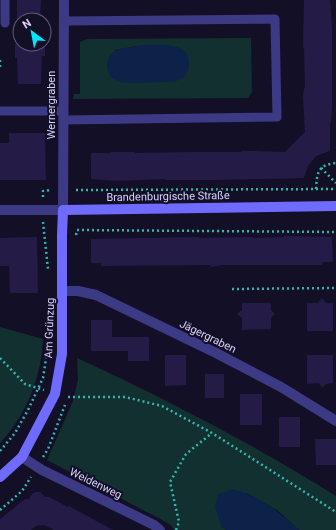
<svg xmlns="http://www.w3.org/2000/svg" width="336" height="530" viewBox="0 0 336 530" font-family="Roboto,sans-serif">
<style>
.green{fill:#12302f;fill-rule:evenodd}
.water{fill:#0c2248}
.building{fill:#241b47}
.lines{fill:none;stroke-linecap:round;stroke-linejoin:round}
.path{stroke:#2fb8b0;stroke-width:2.5;stroke-dasharray:2 3;stroke-linecap:butt}
.lane{stroke:#3d3a85;stroke-width:9}
.street{stroke:#3d3a85;stroke-width:10}
.secondary{stroke:#6f6bff;stroke-width:10}
.labels{text-anchor:middle;stroke-width:4;stroke-linejoin:round;paint-order:stroke}
.street-label{font-size:11px;fill:#d9d4ff;stroke:#130f26}
</style>
<rect width="100%" height="100%" fill="#130f26"/>
<path class="green" d="M251,38l1,54 -4,6 -175,1 1,-5h6v-52l7,-3zM138,46c14,0 30,-2 43,3l-5,32 -55,1 -6,-32z
M0,327l43,12c-1,12 -2,23 -5,34 -6,24 -20,52 -38,70z
M77,358c89,41 176,86 259,138v34h-37l-21,-19 -31,-18 -26,33 5,4h-52l-3,-5 -7,-4 -117,-61 26,-59 5,-21z"/>
<path class="water" d="M138,46c15,-1 52,-6 51,17 0,6 -1,10 -5,14 -2,1 -6,3 -8,4 -7,1 -49,3 -56,1 -8,-2 -14,-10 -13,-18 2,-16 18,-16 31,-18z
M233,489c26,7 46,23 66,41h-73l-5,-4 -6,-19 4,-13z"/>
<path class="building" d="M17,0h24l-1,20h-23z
M304,0h26l2,28v79l-1,16h-1v28l-14,5 -8,10 -4,12 -88,2h-51v-1l-49,2 -25,-2v-26h20v-1h24v1l56,-1h50v-1h15l29,1 20,-20 -2,-35 1,-9h1l-1,-40 -1,-1z
M15,44h30v12h-3l-1,28h-23l-1,-26h-2z
M9,133h36l1,47h-46v-37h9z
M284,236l48,1 1,25h-10l-1,3h-100l-11,2v-2l-110,1v-3h-10v-24l108,-2v1l53,-1v1l32,-1z
M37,237l1,56h-28l-1,-27h-9v-28z
M322,298l4,5h7v28h-26v-28h11z
M242,303h29v7l4,4 -4,4v11l-29,1v-12l-5,-4 5,-4z
M91,320h21v17h37v24h-21v-10h-37z
M165,355h21v30l-21,1z
M307,355h26v28l-7,1 -4,4 -3,-5 -12,1z
M205,374h19v24h-19z
M240,394h22v31h-22z
M279,417h21v30h-21z
M315,439h21v26h-20z
M36,492h4l5,5h4l19,10 1,-1 44,24h-59l-10,-5 -8,1 -5,4h-31v-11l25,-20h4l3,-5z"/>
<g class="lines">
<path class="path" d="M0,60v8
M321,168l15,15
M316,189c1,-17 2,-24 20,-26
M76,190l260,-1
M43,197v-6l8,-1
M43,222l5,47
M77,230l259,2
M76,235l1,-5
M232,289l104,-1
M0,358l25,26 19,6
M68,397h57l37,9 50,27 124,79
M0,451l15,-18 13,-23 15,-32 4,-26 1,-30
M43,457l5,-8 17,-44
M0,510l22,-19 9,-14
M176,530l3,-8 -9,-40 16,-28 26,-21"/>
<path class="lane" d="M5,23v-23
M0,111h63
M63,120l214,-3 -2,-98 -211,2"/>
<path class="street" d="M0,210h63l1,-210
M62,291h16l18,4 120,58 65,34 55,34
M22,457l20,13 112,55 6,5"/>
<path class="secondary" d="M0,477l22,-20 33,-63 7,-40v-119l1,-25 273,-4"/>
</g>
<g class="labels">
<g class="street-label">
<text transform="translate(51 105) rotate(-90)" y="4">Wernergraben</text>
<text transform="translate(168 196) rotate(-1)" y="4">Brandenburgische Straße</text>
<text transform="translate(49 328) rotate(-88)" y="4">Am Grünzug</text>
<text transform="translate(208 336) rotate(26)" y="4">Jägergraben</text>
<text transform="translate(96 483) rotate(26)" y="4">Weidenweg</text>
</g>
</g>
<g transform="translate(32 32) rotate(328)"><circle r="19" fill="#130f26" stroke="#625e7d"/>
<path d="M0-3L7 15L0 10L-7 15Z" fill="#00e5ff"/>
<text y="-6" font-size="11" font-weight="bold" text-anchor="middle" fill="#d9d4ff">N</text>
</g>
</svg>
